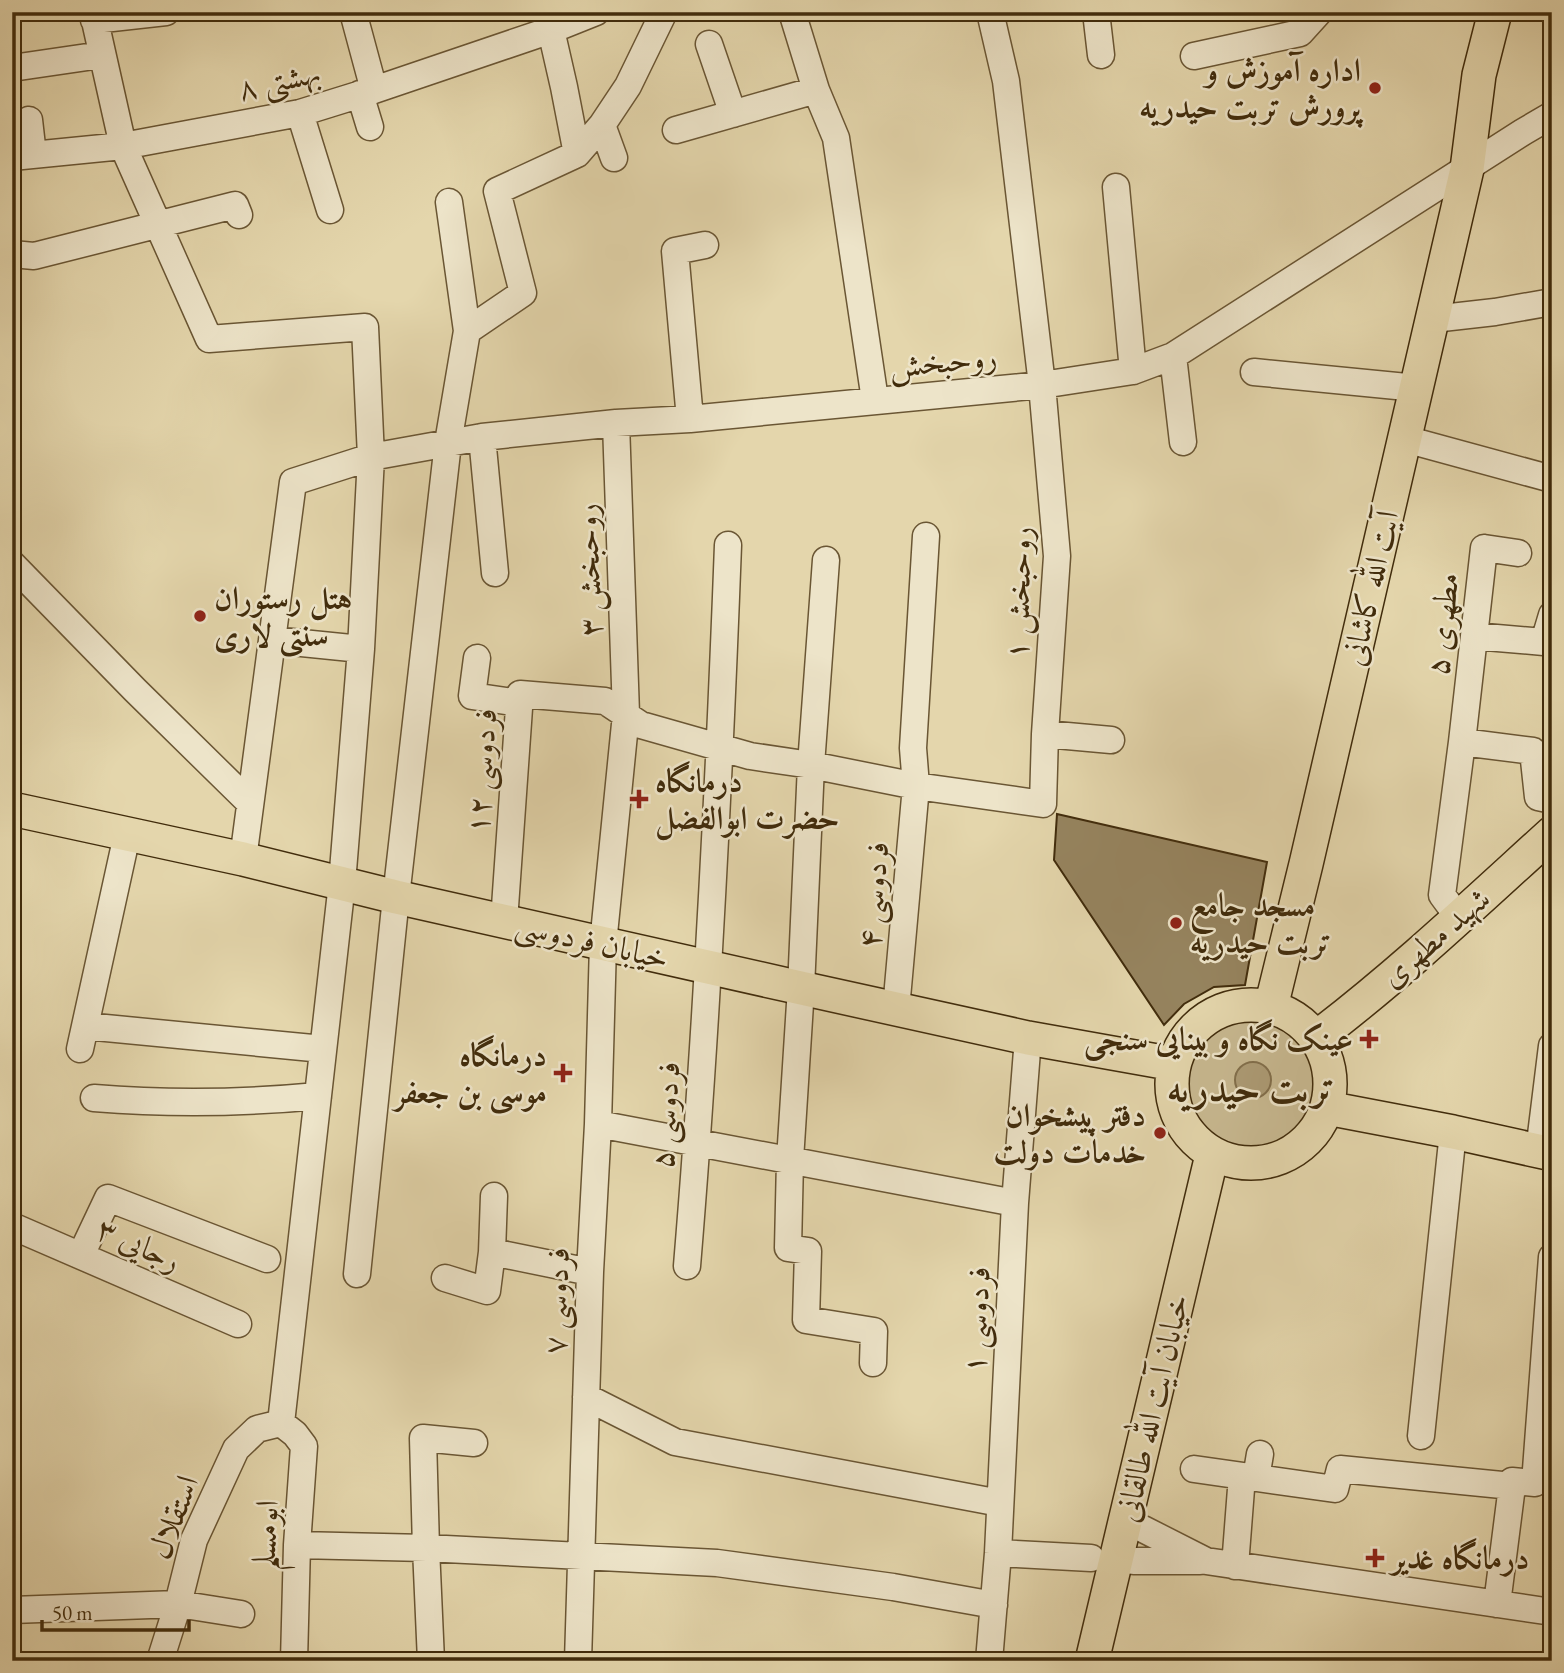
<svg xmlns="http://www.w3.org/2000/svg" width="1564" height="1673" viewBox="0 0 1564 1673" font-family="'EB Garamond',Amiri,serif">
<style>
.green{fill:#c8b991;stroke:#84724e;stroke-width:2}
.water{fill:#ad9c76;stroke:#826f4c;stroke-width:2}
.building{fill:#96845f;stroke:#412c0c;stroke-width:2}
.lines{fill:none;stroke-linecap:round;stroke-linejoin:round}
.minor-casing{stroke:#6a5634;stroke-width:29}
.major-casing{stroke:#412c0c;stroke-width:36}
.minor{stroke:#ede4c9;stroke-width:26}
.major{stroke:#e4d6ac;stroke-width:33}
.poi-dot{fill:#8f2418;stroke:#ede4c9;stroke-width:2.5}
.labels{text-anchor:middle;stroke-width:5;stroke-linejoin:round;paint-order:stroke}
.poi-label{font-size:32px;font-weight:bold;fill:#412c0c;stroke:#ede4c9;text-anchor:end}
.street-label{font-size:32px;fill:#412c0c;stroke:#ede4c9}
.district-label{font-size:38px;font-weight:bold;fill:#412c0c;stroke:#ede4c9}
</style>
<rect width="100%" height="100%" fill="#e4d6ac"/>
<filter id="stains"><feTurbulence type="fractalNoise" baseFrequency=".00286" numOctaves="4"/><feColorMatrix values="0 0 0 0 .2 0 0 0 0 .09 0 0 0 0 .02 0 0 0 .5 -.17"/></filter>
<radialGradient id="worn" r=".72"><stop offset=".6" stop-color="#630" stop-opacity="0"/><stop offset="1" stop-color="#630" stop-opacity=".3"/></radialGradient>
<path class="green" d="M1178 1083a71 71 0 1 1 142 0a71 71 0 1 1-142 0Z"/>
<path class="water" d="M1235 1080a18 18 0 1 1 36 0a18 18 0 1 1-36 0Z"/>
<path class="building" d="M1057,814l210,48 -22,123 -31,2 -30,17 -20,21 -110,-165z"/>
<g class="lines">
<g class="minor-casing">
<path id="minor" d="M93,12l30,134 86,193 156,-12 6,130 -10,192 -19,234 -61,540
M353,12l21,78
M792,12l24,78 20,48 39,262
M1096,12l5,43
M547,14l4,16 45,-18
M94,20l72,-8
M709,44l24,70
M1194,56l106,-23 19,-21
M12,68l89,-13
M360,94l10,33
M300,113l30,97
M29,120l4,35
M602,125l12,33
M676,130l140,-40
M12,157l111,-11 177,-33 74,-23 177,-60 13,57 13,67
M1116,187l17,184
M449,202l18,129
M12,254l22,2 201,-51 4,10
M1433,319l62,-7 57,-10
M1173,356l10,86
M1254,372l163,16
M690,419l-15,-168 30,-6
M482,437l13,136
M1405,439l147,40
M826,560l-15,205 -10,223 -11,172 -2,88 20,3 -2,69 68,11 -1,32
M12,564l123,126 115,113
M1474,636l70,6 8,-27
M272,640l89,9
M477,658l-5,38 47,7
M1045,734l66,6
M1462,742l71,9 5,46 14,3
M243,859l50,-377 78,-25 111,-20 134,-14 74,-4 352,-34 91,-14 40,-15 350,-224 29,-17
M1459,918l-17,-23 20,-153 22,-194 34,5
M504,921l16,-227 85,7 36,24 109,31 61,9 105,21 127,18 2,-70 12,-178 -15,-171 -36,-304 -16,-69
M896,1009l20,-223 -3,-38 13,-212
M85,1026l238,23
M80,1049l47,-214
M94,1098c74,6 150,5 224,-2
M598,1124l417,79
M1539,1151l13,-105
M12,1226l226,98
M492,1252l98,20
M81,1255l27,-57 159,61
M687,1266c20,-240 32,-481 41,-721
M357,1274l39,-377 52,-454 19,-112 56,-38 -26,-102 80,-37 25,-29 26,-39 36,-74
M445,1278l42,13 5,-39 2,-56
M586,1397l89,45 325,61
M281,1423l14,11 9,12 -7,99 -3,116
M1421,1436l32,-304
M1194,1469l141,20 5,-20 172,17
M1256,1478l4,-24
M1512,1486v-5l23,2 17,-226
M1143,1529l63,32 346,51
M297,1545l129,3 291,15 176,24 101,18
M998,1553l93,5
M1116,1559l19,2h65
M1235,1566l7,-90
M1497,1604l15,-118
M12,1610l166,-6 63,10
M160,1661l18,-57 16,-64 42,-91 21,-20 24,-6
M431,1661l-5,-113 -3,-110 51,5
M578,1661l12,-389 8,-148 5,-180 23,-230 -10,-291
M989,1661l9,-108 17,-350 13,-165"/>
</g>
<g class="major-casing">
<path id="major" d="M12,809l231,50 153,38 405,91 227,50 146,26
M1172 1084a79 79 0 1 1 158 0a79 79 0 1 1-158 0Z
M1271,1007l35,-143 161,-695 12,-94 16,-63
M1316,1038c83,-63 159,-135 236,-205
M1327,1108l126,24 99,22
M1092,1661l120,-506"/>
</g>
<use href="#minor" class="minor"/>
<use href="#major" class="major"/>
</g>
<g class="poi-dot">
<circle cx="1375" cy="88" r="7"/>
<circle cx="200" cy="616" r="7"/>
<path d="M635.5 788.5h7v7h7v7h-7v7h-7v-7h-7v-7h7z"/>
<circle cx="1176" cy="923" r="7"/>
<path d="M1365.5 1028.5h7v7h7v7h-7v7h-7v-7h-7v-7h7z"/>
<path d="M559.5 1062.5h7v7h7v7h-7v7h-7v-7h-7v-7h7z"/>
<circle cx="1160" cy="1133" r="7"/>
<path d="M1371.5 1547.5h7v7h7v7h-7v7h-7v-7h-7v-7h7z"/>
</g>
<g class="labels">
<g class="poi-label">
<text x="1361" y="81">اداره آموزش و<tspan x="1361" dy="37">پرورش تربت حیدریه</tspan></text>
<text x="214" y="609" text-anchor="start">هتل رستوران<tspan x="214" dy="37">سنتی لاری</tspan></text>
<text x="655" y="792" text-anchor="start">درمانگاه<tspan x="655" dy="37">حضرت ابوالفضل</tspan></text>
<text x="1190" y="916" text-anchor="start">مسجد جامع<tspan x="1190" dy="37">تربت حیدریه</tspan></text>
<text x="1353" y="1050">عینک نگاه و بینایی سنجی</text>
<text x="547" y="1066">درمانگاه<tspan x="547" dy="37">موسی بن جعفر</tspan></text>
<text x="1146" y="1126">دفتر پیشخوان<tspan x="1146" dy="37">خدمات دولت</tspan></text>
<text x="1391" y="1569" text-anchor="start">درمانگاه غدیر</text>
</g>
<g class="street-label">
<text transform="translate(279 80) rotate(-13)" y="11">بهشتی ۸</text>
<text transform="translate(943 361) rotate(-5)" y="11">روحبخش</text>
<text transform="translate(588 570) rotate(-92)" y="11">روحبخش ۳</text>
<text transform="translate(1370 588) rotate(-77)" y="11">آیت الله کاشانی</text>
<text transform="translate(1018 593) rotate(-88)" y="11">روحبخش ۱</text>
<text transform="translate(1442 624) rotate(-84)" y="11">مطهری ۵</text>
<text transform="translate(481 771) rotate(-86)" y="11">فردوسی ۱۲</text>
<text transform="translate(873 895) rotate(-85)" y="11">فردوسی ۴</text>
<text transform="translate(1435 937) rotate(-41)" y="11">شهید مطهری</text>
<text transform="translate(592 941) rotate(13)" y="11">خیابان فردوسی</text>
<text transform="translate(665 1115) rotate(-86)" y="11">فردوسی ۵</text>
<text transform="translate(139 1244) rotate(24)" y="11">رجایی ۳</text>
<text transform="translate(556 1301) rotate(-88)" y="11">فردوسی ۷</text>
<text transform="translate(976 1320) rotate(-87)" y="11">فردوسی ۱</text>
<text transform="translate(1152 1408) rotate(-77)" y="11">خیابان آیت الله طالقانی</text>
<text transform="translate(173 1517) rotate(-69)" y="11">استقلال</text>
<text transform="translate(265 1535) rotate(-87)" y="11">ابومسلم</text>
</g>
<g class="district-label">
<text x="1251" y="1101">تربت حیدریه</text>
</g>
</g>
<rect width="1564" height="1673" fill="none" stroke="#e4d6ac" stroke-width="42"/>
<rect x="14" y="14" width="1536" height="1645" fill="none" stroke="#412c0c" stroke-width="3.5"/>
<rect x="21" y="21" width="1522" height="1631" fill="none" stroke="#412c0c" stroke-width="2"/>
<path d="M42 1620v10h147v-10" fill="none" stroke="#412c0c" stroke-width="3.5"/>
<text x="52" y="1620" font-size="21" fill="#412c0c" stroke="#ede4c9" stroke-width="5" paint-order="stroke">50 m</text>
<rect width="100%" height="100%" filter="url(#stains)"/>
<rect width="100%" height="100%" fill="url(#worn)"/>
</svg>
